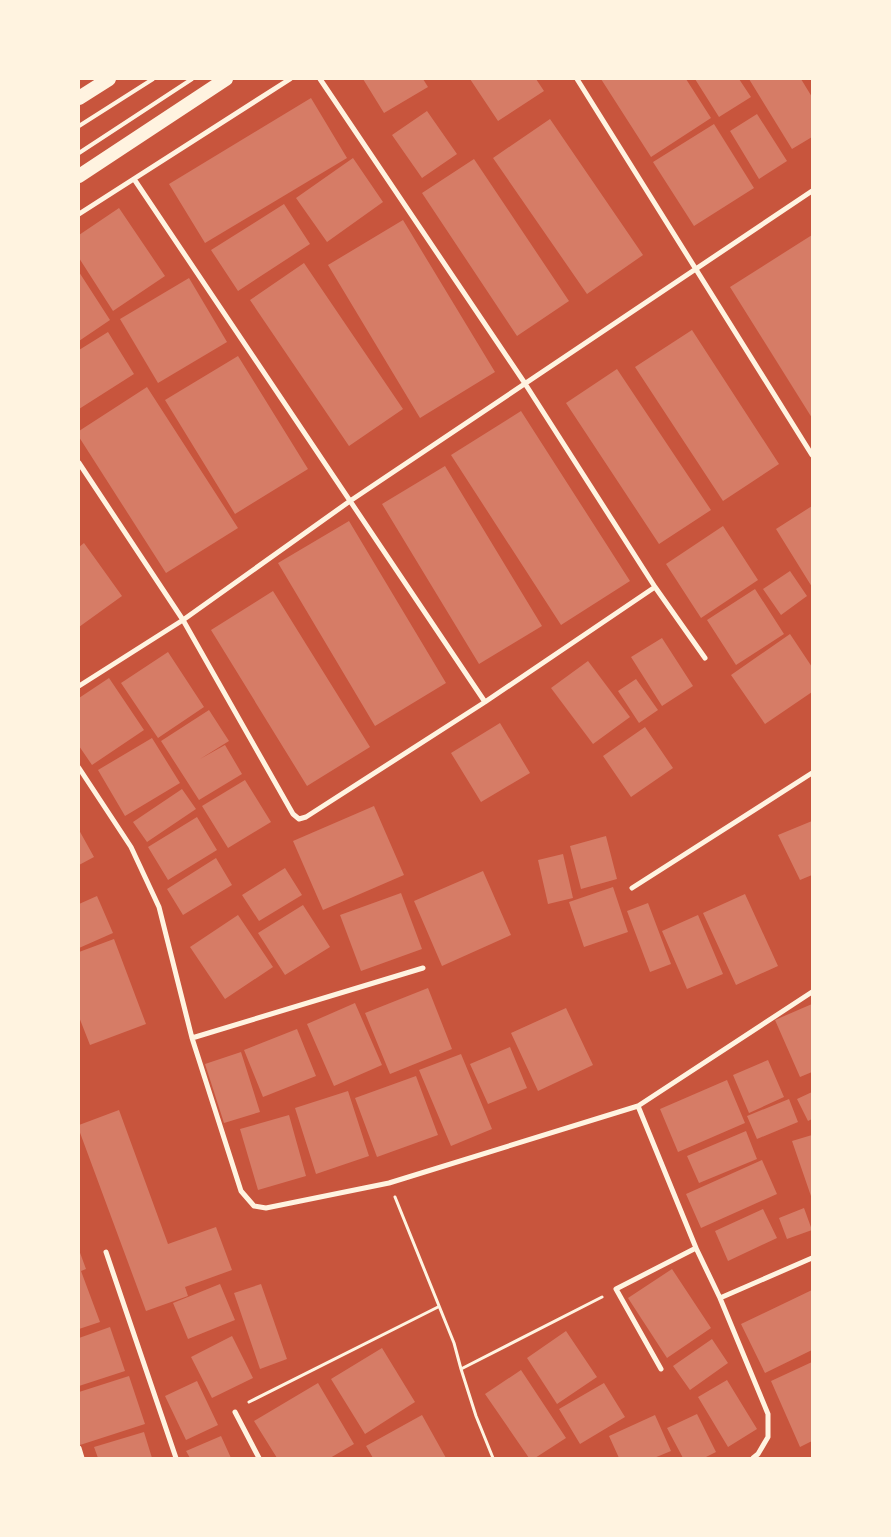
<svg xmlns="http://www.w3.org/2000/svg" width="891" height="1537" viewBox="0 0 891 1537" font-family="Raleway,sans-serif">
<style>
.building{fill:#d67c66}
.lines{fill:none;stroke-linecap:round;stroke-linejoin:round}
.path{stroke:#fff3e0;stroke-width:3}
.service{stroke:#fff3e0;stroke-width:4}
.minor{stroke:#fff3e0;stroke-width:5}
.trunk{stroke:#fff3e0;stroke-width:14}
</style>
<rect width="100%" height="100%" fill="#c8553d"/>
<path class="building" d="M363,79h60l5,8 -44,26z
M470,79h66l8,12 -46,30z
M601,79h85l25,39 -60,39z
M695,79h44l12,18 -32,20z
M749,79h52l11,18v40l-20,12z
M311,98l36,60 -142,85 -36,-59z
M427,111l30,43 -35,24 -30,-43z
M757,114l30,47 -28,18 -29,-48z
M550,119l93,136 -56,39 -94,-136z
M714,124l40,64 -60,38 -41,-64z
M353,158l30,44 -56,40 -31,-44z
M474,159l95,142 -52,35 -95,-143z
M284,204l26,40 -72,47 -27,-41z
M119,208l46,68 -52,35 -34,-53v-23z
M403,220l92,152 -75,46 -92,-153z
M812,235v183l-82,-131z
M304,263l99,146 -54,37 -99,-146z
M79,272l31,48 -31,21z
M189,278l38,64 -69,41 -38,-64z
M692,330l87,134 -56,37 -88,-134z
M108,332l26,42 -55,35v-59z
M238,356l70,113 -73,45 -70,-114z
M617,369l94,141 -52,34 -93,-141z
M147,387l91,141 -72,45 -87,-136v-6z
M521,411l109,170 -69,44 -110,-170z
M445,466l97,160 -63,38 -97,-160z
M812,506v81l-36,-58z
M349,521l97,162 -71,43 -97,-163z
M723,526l35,54 -57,38 -35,-54z
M84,543l38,53 -43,31v-80z
M790,571l17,25 -26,19 -18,-26z
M755,589l29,45 -48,31 -29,-45z
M273,591l97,156 -63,39 -96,-156z
M790,634l22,33v25l-47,32 -34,-49z
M662,638l31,48 -31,20 -31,-49z
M168,652l36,55 -46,31 -37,-55z
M588,661l42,56 -37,27 -42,-56z
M109,678l35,52 -52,35 -13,-19v-48z
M636,679l22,31 -19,13 -21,-32z
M209,710l20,31 -29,18 25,-14 17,29 -43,26 -38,-59z
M500,723l30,50 -49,29 -30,-49z
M645,727l28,41 -42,29 -28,-41z
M152,738l28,45 -55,33 -27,-46z
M245,780l26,42 -43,26 -26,-42z
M182,789l14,20 -49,33 -14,-20z
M374,806l30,69 -81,35 -30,-69z
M197,817l20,33 -49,30 -20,-33z
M812,821v54l-12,5 -22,-45z
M79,830l15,27 -15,8z
M606,836l11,43 -36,10 -11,-43z
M563,854l10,44 -25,6 -10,-44z
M216,858l16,27 -49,30 -16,-26z
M285,868l17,27 -43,26 -17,-26z
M483,871l28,64 -69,31 -28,-65z
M613,887l15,45 -44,15 -15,-45z
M401,893l21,56 -61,22 -21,-56z
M745,894l33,72 -42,19 -33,-72z
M97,896l16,37 -34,15v-44z
M648,903l23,61 -21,8 -23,-61z
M303,905l27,42 -45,28 -27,-42z
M238,915l35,52 -48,32 -35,-52z
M698,915l25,59 -36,15 -25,-58z
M114,939l32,85 -56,21 -11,-28v-65z
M428,988l24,61 -62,25 -25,-61z
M355,1003l27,62 -48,21 -27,-62z
M812,1004v68l-12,5 -25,-57z
M566,1008l27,57 -55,26 -27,-58z
M297,1029l19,47 -53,21 -19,-47z
M510,1047l17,41 -39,16 -18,-40z
M241,1052l19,60 -36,11 -19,-59z
M461,1054l31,75 -41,17 -32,-76z
M768,1060l16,37 -35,16 -16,-38z
M416,1076l22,59 -61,22 -22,-59z
M727,1080l18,43 -67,29 -18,-43z
M348,1091l21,65 -53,18 -21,-66z
M812,1092v27l-4,2 -11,-22z
M789,1099l9,23 -41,17 -10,-23z
M119,1110l49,134 48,-17 16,43 -47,17 3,9 -42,15 -67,-181v-5z
M289,1115l17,61 -48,14 -18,-61z
M746,1131l11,28 -58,24 -12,-27z
M812,1135v64l-20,-58z
M762,1160l15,34 -76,34 -15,-34z
M804,1208l8,22 -25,9 -8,-21z
M763,1209l14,29 -49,23 -13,-30z
M79,1250l7,19 -5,2 19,51 -21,7z
M672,1269l39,59 -44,30 -39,-60z
M220,1284l15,36 -47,19 -15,-36z
M261,1284l26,75 -27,10 -26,-76z
M812,1290v60l-47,23 -24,-49z
M110,1327l15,44 -46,15v-48z
M566,1331l31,46 -40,27 -30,-46z
M232,1336l21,42 -41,20 -21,-41z
M712,1339l16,24 -38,27 -17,-24z
M382,1348l33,54 -50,32 -34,-55z
M812,1362v79l-12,6 -29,-66z
M521,1370l45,68 -31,20h-6l-44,-64z
M129,1376l16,48 -65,21 -1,-53z
M727,1380l30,49 -29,18 -30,-50z
M197,1381l21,44 -32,15 -21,-44z
M318,1383l36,61 -24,14h-53l-23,-37z
M604,1383l21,34 -45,27 -21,-35z
M697,1414l19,38 -12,6h-21l-16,-30z
M422,1415l24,43h-73l-7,-12z
M655,1415l16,36 -17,7h-35l-10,-22z
M144,1432l8,26h-54l-4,-11z
M221,1436l10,22h-41l-4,-7z"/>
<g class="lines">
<path class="path" d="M395,1197l59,146 7,26 141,-72
M461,1369l15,47 17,42
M249,1402l189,-95"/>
<path class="service" d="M79,126l74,-47
M79,153l113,-74"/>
<path class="minor" d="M320,79l204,303 131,205 50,71
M577,79l235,376
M134,179l351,523
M79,214l211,-135
M79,463l104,157 110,194 6,5 7,-2 179,-115 170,-115
M79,686l104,-66 167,-119 462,-310
M79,768l52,79 28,60 33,131 49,153 13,15 12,2 123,-25 249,-77
M632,888l180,-115
M192,1038l231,-70
M106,1252l70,206
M720,1298l92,-40
M661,1369l-45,-80 80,-41
M235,1412l24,46
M79,1448l3,10
M753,1458l5,-4 10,-17v-23l-48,-116 -24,-50 -58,-142 174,-114"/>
<path class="trunk" d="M79,98l30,-19
M79,176l147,-97"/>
</g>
<rect width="891" height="1537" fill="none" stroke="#fff3e0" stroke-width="160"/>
</svg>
